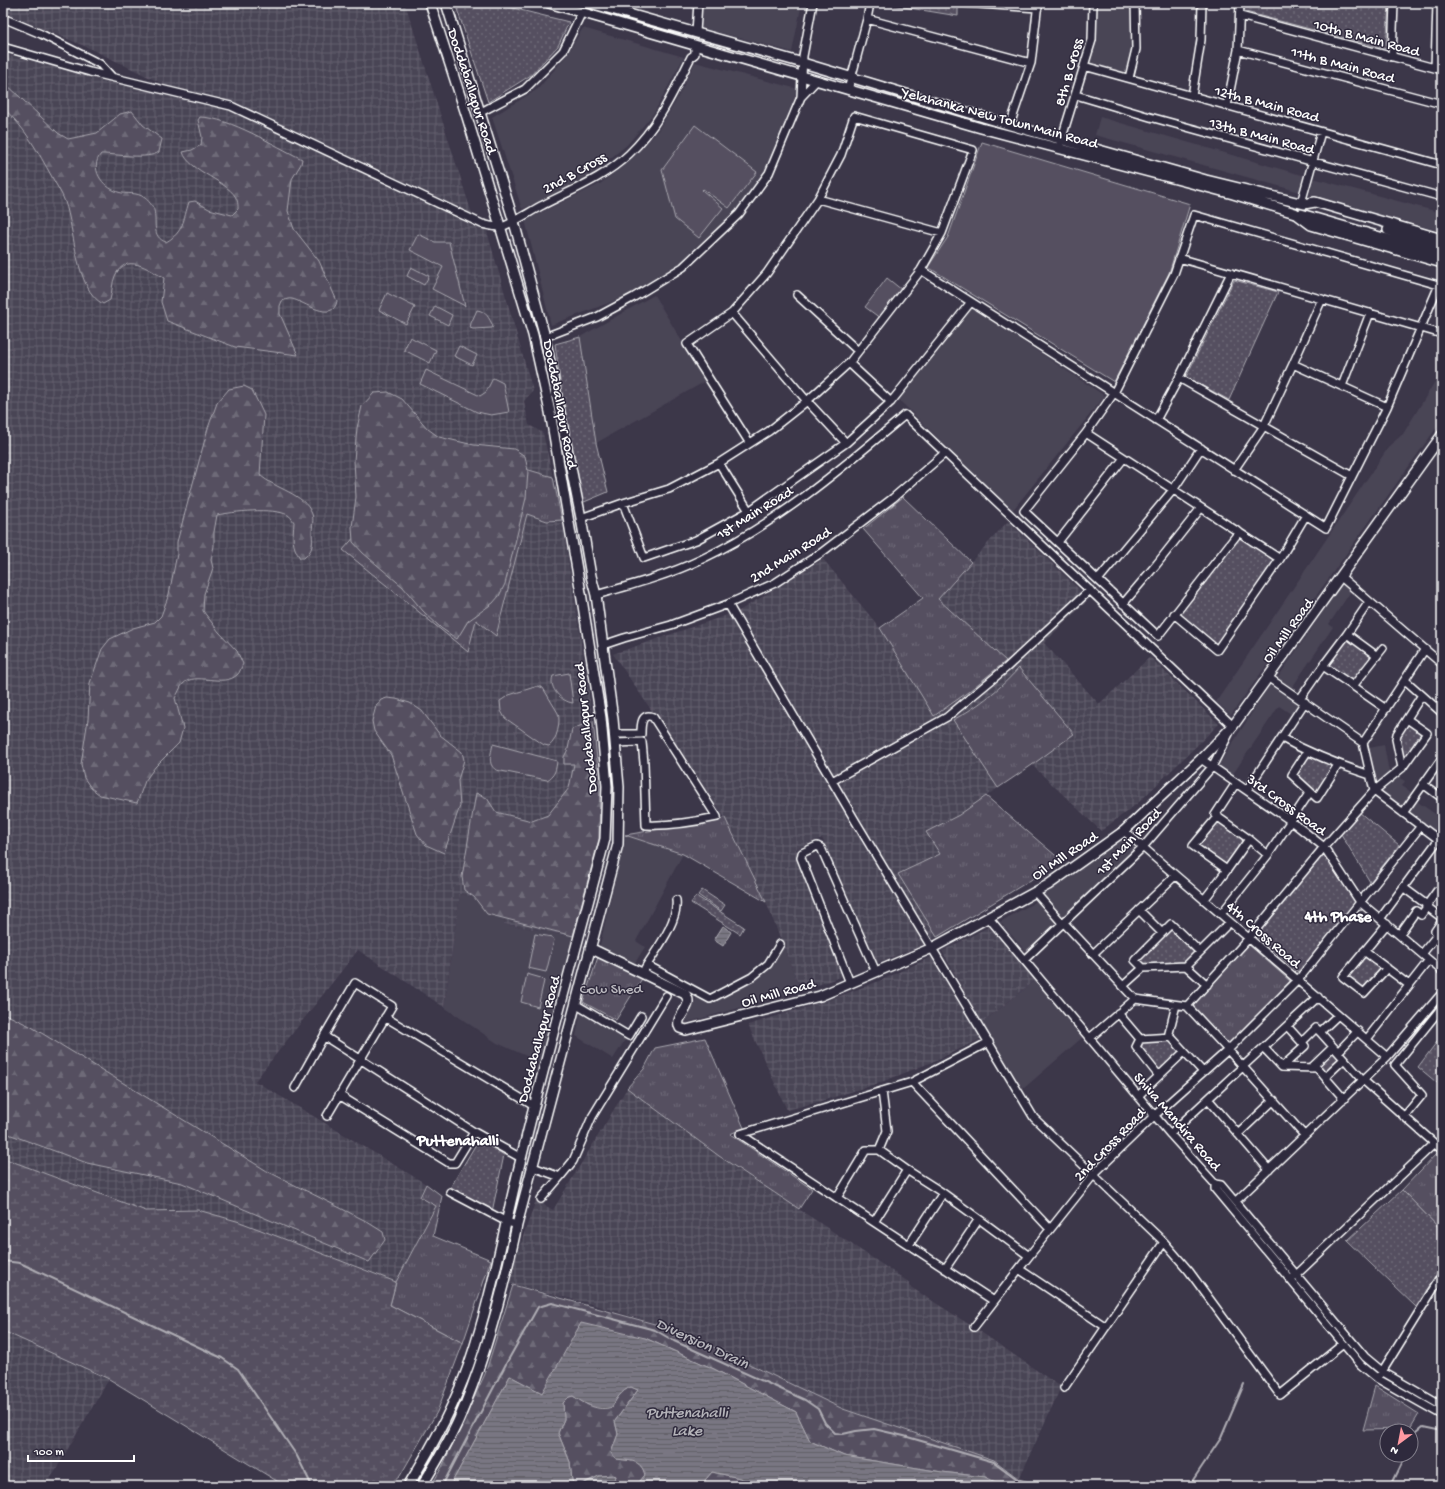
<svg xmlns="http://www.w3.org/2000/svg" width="1445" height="1489" viewBox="0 0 1445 1489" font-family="'Gochi Hand',sans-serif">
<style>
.built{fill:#494455}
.industrial{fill:url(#industrial-grid)}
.grass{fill:url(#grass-tufts);stroke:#aaa8b0}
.forest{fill:url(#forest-firs);stroke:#aaa8b0}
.wetland{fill:url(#wetland-marsh);stroke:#aaa8b0}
.park{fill:url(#park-dots);stroke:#aaa8b0}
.garden{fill:#555060;stroke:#aaa8b0}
.water{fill:url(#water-rules);stroke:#afadb4}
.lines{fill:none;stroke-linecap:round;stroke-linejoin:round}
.stream{stroke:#afadb4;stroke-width:2}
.minor-casing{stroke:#fff;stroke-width:10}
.major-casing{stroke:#fff;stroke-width:12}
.minor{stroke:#2f2a3d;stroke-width:7}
.major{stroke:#2f2a3d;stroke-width:9}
.labels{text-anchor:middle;stroke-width:3;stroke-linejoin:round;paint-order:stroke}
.street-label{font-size:15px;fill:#fff;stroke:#2f2a3d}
.park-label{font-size:15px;fill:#bbb9bf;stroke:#2f2a3d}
.neighbourhood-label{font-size:16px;font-weight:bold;fill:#fff;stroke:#2f2a3d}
.water-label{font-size:16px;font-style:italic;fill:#b5b4ba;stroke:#2f2a3d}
</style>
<defs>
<pattern id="industrial-grid" width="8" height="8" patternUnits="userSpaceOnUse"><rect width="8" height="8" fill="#494455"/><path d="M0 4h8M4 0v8" fill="none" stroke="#64606e"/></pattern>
<pattern id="grass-tufts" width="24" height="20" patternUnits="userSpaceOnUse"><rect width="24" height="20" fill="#555060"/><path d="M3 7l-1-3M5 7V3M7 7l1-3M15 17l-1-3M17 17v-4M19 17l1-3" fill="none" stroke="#6e6a78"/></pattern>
<pattern id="forest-firs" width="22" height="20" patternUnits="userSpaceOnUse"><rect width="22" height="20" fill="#555060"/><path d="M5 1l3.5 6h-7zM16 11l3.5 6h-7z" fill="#6e6a78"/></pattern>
<pattern id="wetland-marsh" width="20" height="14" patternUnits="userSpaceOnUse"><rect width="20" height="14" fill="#555060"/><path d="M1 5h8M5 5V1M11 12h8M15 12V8" fill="none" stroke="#6e6a78"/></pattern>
<pattern id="park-dots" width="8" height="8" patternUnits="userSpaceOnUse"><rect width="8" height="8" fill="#555060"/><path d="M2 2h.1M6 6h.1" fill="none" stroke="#6e6a78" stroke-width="1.8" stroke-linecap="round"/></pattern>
<pattern id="water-rules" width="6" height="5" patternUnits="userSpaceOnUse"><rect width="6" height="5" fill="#797682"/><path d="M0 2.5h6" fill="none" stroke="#626167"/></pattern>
</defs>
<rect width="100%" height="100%" fill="#3c3749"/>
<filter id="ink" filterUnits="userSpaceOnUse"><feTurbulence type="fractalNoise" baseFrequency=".025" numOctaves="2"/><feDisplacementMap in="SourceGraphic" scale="8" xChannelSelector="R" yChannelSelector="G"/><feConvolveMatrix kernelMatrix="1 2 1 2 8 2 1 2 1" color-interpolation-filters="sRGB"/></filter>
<g filter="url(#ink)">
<path class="built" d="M702,3h100l-10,49 -90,-24z
M1096,3h35l1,46 -7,25 -35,-12 6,-21z
M583,28l101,29 -30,56 -27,32 -34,27 -45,26 -26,11 -30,-92 46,-28 28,-33z
M695,62l103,27 -31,77 -31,45 -37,33 -19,19 -53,33 -76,29 -26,-105 75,-36 33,-26 24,-26 19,-31z
M1100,117l205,59 -5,16 -205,-57z
M1313,178l129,35v19l-132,-37z
M654,295l52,86 -110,62 -16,-106z
M972,308l133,88 -93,115 -114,-112z
M1442,370v50l-211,295 -15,-13 174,-257 13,-11z
M1343,582l9,8 -23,34 4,3 -42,62 -14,-10z
M1270,684l31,21 -7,11 -15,-10 -48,71 -14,-9z
M1384,745l5,27 16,9 -3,5 12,8 -2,4 29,20 -3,5 4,3v12l-67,-50 -6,-40z
M625,835l58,19 -47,87 9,6 -12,19 -34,-17z
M1124,837l14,14 -74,69 -21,-25z
M460,894l25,5 20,13 -1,12 69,12 -33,126 -43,-19 -53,-36z
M1039,900l20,23 -33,29 -26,-30z
M783,945l18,46 -116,32 -1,-4 13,-22 12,7 47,-25 14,-13z
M1035,980l48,57 -60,52 -41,-66z
M581,1010l46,27 -14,22 -37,-23z"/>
<path class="industrial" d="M3,3h402l67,211 -239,-111 -68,-18 -76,-37 -86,-36z
M3,54l227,55 256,119 47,163 -9,10 5,24 14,8 10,44 -117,-34 40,177 20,16 31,-122 20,7 15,-1 31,198 7,70 -1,51 -26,97 -69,-12 1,-12 -21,-13 -24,-5 -16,113 -86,-57 -103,131 171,103 -6,13 16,8 -40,77 -156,-60 -42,-12 -52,1 -143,-53z
M903,497l68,65 37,-41 81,78 -45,44 55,61 51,-47 69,67 -81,79 -37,28 -69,-66 -46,31 76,65 -141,85 -45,17 -54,-125 -26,11 47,127 -42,15 -35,-89 -41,-84 -112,-164 126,-43 84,-52 57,69 43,-30 -60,-69z
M992,925l43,55 -53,43 -40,-72z
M933,956l48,83 -51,24 -51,20 -61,19 -31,8 -39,-85 81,-25 53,-20z
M627,1088l92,68 191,127 -1,3 69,44 83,57 -42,92 -25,-19 -151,-51 -163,-78 -89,-27 -83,-21 7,-24 21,-59 17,10z
M3,1331l106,48 -63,107h-43z"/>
<path class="grass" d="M436,443l117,34 9,43 -15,1 -20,-7 -31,122 -20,-16 -8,32 -125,-102z
M903,497l68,65 -33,37 68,62 -38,31 -34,24 -54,-88 43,-30 -60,-69z
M1019,668l55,66 -42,31 -34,23 -45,-68c26,-14 47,-31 66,-52z
M986,796l76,65 -125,76 -39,-63 42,-20 -14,-22 33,-17z
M725,818l41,84 -83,-48 -58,-19z
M1248,944l42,37 -61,64 -40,-40z
M598,957l45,20 -27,43 -33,-18z
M705,1038l39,90 -14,6 82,55 -13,20 -80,-53 -92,-68 17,-19 11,-21z
M1437,1153l5,4v74l-40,-41z
M426,1184l16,12 -9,40 58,24 -28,83 -73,-38 6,-23 40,-76 -16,-9z
M1375,1386l44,28 -9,15 -47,1z"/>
<path class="forest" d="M3,81l55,52 10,6 29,-6 23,-19 12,-3 11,14 19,14 -3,13c-11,8 -43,2 -58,2 -12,14 1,33 17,38 9,3 18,-1 27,6 3,2 8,8 9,12 3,12 -3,27 12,32 18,-10 17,-22 23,-40l6,-1 14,8 23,6 6,-6c0,-3 0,-6 -1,-9 -6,-18 -49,-29 -54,-48l9,-2 9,-5 1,-8 -4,-17 2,-3c31,1 73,28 102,42l-1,5 -9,15 -4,32 6,18 25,32 18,40c-4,23 -34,0 -45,-2 -3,-1 -7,1 -10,2l-2,5v8l18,41 -63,-8 -68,-26 -6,-19 3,-24c-16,-9 -38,-26 -49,-2 -3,7 -3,17 -5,24l-7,4c-28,-15 -28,-74 -38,-102 -3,-9 -9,-17 -13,-25 -14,-25 -27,-50 -49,-69z
M244,386l8,4 12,25 -4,60c15,14 44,18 52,39 2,5 0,13 0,19 1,12 1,17 -8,25h-4c-9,-13 -7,-21 -6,-36 -2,-3 -4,-6 -6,-7 -16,-8 -55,-3 -71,0l-3,17v14l-3,14 2,8 -9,26 -1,17 16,21 18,19 6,13c-2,3 -3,9 -6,11 -14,13 -42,-4 -54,9 -3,3 -5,10 -8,14l8,30 -4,15 -24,24 -10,14 -8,22 -37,-8 -9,-7 -7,-10 -3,-14 7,-45 2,-36 12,-34 8,-10 23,-11 22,-6 6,-6 8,-22 8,-40v-12l31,-114 9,-25 12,-14z
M388,392l14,7 26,30 11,8 35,8 40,4 11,7 3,15 -2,27 -21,86 -6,12 -6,7 -25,18 -11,18 -16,-11 -18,-17 -20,-24 -40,-34 -10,-11 -1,-15 4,-30 -2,-37 3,-32 5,-22 12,-13z
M387,698l9,1 14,4 12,8 18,24 22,17 2,8 -6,20 2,26 -16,47 -18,-8 -9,-11 -26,-79 -17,-24 -2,-10 4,-15 5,-6z
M593,721l7,67 -1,51 -26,97 -86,-22 -13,-17 -10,-7 -2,-13 14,-84 11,5 9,14 36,9 16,-6 21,-27 5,-24h-10v-7l4,-8 4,-20z
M3,1013l27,13 237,145 97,49 19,12 2,8 -16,22 -187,-79 -95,-20 -84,-31z
M513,1285l167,46 163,78 151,51 25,19 23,7h-39l-18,-9 -43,-5 -98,-16 -34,-15 -14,-29 -82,-43 -69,-31 -103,55 -32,-17 -60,110h-19l11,-19 43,-93z
M631,1387l7,3 -23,31 3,13 -7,19 5,6c15,2 25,0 29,16l-9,11h-24l4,-10h-17l-22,10 -5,-5 -2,-19 -12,-29 6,-14 -1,-16 6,-6 4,-1 15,9 24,2c4,-8 10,-17 19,-20z
M712,1472l28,6 15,8h-49l-1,-6z"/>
<path class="wetland" d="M3,1158l143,53 52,-1 42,12 156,60 -6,23 73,38 -26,69 -37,64 -12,10h-103l-176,-107 -106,-48z"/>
<path class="park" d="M455,3h37l77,19 -11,24 -27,29 -43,27z
M891,3h67v13l-67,-11z
M1242,3h147l-3,46 -144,-38z
M1234,280l44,12 -49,108 -43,-23z
M580,337l16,106 12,49 -31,13 -22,-161z
M1239,532l41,27 -63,91 -43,-36z
M1347,635l29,21 -23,29 -27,-18z
M1407,722l17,12 -21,29 -5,-28z
M1308,755l26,12 -18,27 -22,-19z
M1359,812l40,33 -29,37 -29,-48z
M1217,818l29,20 -19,29 -31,-23z
M1323,851l33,50 -58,71 -42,-36z
M702,890l23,15 -4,6 -23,-16z
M696,896l48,31 -4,7 -49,-31z
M1171,927l26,25 -11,11 -42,2 -6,-5z
M1365,954l18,14 -19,22 -18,-14z
M1442,1035v52l-24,-20z
M1142,1040h27l11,13 -20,18 -21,-24z
M1331,1050l10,10 -15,15 -10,-11z
M479,1139l25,16 -12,57 -42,-24z
M1402,1190l40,41v35l-26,41 -69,-66z"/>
<path class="garden" d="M695,125l62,47 -28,36 -26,-19 -1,1 21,18 -24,30 -24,-19 -13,-49z
M982,142l208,62 -21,69 -55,109 -186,-115 20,-30z
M418,234l17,8h14l16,64 -33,-17 11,-22 -33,-17z
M411,267l18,9 -5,9 -17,-9z
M887,278l15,12 -22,28 -15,-11z
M387,293l28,14 -9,17 -27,-14z
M435,306l17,9 -4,10 -18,-9z
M477,310c9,1 12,8 16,16l-1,2 -19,1 -3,-1 1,-5z
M410,337l26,13 -6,13 -26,-13z
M459,346l18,9 -5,10 -18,-9z
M426,370l54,26 6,-4 7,-14 10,5 6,29 -18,3 -14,-3 -57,-28z
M569,673l4,30c-11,-1 -25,-15 -20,-27z
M538,686l5,2 15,25c3,8 -1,28 -9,33l-5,-1 -39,-27 -4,-7 -1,-10 9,-6z
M493,744l64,17c-1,8 -2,15 -10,19l-51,-10c-9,-6 -5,-16 -3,-26z
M535,934l17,3 2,3 -7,29 -1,3 -18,-4z
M527,974l14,4 3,3 -6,26 -17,-5z"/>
<path class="water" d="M723,926l8,6 -8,14 -9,-6z
M581,1323l64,15 69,31 82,43 14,29 34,15 98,16 43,5 18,9h-248l-15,-8 -28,-6 -7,8 1,6h-70l9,-11c-4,-16 -15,-14 -29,-16l-5,-6 7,-19 -3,-13 23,-31 -7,-3c-9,3 -15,12 -19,20 -14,5 -27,-3 -39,-11l-4,1 -6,6 1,16 -6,14 12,29 2,19 5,5h-127l60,-110 32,17z
M613,1475l3,1 -4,10h-33l20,-10z"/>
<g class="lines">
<path class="stream" d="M3,1261l17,2 202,95 16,11 59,87 15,30
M1411,1444l6,-12 6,-5 19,4
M442,1486l65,-124 31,-55 14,-4 103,27 19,11 131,59 13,9 7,14 10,10 8,1 13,-3 18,-2 30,7 90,26 27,20 11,4
M1189,1486l32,-48 23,-54
M1391,1486l15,-31"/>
<g class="minor-casing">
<path id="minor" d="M963,3l75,5
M1240,16l202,54
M3,18l38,16 59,30 12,13
M867,19l164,44
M696,32l2,-29
M3,47l87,25 141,34 251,118c5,1 12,3 18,3 7,0 34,-18 43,-22 29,-15 62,-28 86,-51 29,-27 45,-63 62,-97l4,-3v-9
M1238,50l204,54
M1392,57l2,-54
M1084,66l358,99
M1435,68l2,-65
M1129,78l7,-29 -1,-46
M848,90l19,-71 3,-16
M1076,95l74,22 292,80
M1192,96l9,-56 1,-37
M801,97l16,-17
M1227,106l11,-56 2,-47
M481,112l44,-23 38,-38 19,-39
M1010,125l21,-62 7,-60
M1060,144l32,-104 1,-37
M818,199l124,34
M1301,203l20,-71
M1179,258l263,76
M921,270l405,258 61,-121 52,-122
M797,295l61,56
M732,313l-45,31 62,98
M545,337l52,-20 37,-20 49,-30 56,-53 30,-41 32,-76 2,-41 10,-53
M849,363l42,39
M1293,364l94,43
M1179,378l173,98
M1342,386l28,-73
M1156,420l23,-42 52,-105
M1086,433l194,126
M719,463l30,48
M1234,470l30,-44 29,-62 29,-65
M623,503l21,55 52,-18 53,-29 97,-68 45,-41 80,-100
M581,518l42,-15 46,-14 50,-26 50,-32 38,-30 42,-38 72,-93 21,-37 31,-83 -119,-34 -13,39 -23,44 -51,74 -35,40 75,88 39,42
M1239,532l-81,104 -134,-125 62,-78 28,-40 60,-119 20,-59 248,71
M1058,542l66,-84
M1341,577l101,87
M1098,580l75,-90 28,-42
M596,595c36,-10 73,-20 106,-36 76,-36 140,-91 203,-144l328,311 -21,41 -69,80 -119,113
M728,604l128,218 178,296 130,124 25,29 91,124 63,-51
M1123,604l33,-39 45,-57
M1174,614l43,36 63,-91 26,-44
M1347,634l22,-32
M603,645l21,-7 47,-13 57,-21 47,-21 46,-30 72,-55 52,-45
M1323,666l30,20 30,-38
M1269,678l94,65 11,48
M1353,686l33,23
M1422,695l20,18
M1300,699l23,-33 24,-32 30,22
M614,734h27c0,-8 0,-22 12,-17l64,100c-23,5 -47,9 -71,8l-2,-62 -2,-21 -27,1
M1282,738c29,16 57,27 88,37
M1363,743l62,-94
M1307,752l-15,23 25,23 21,-33
M1201,759l90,62 33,26 36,55 82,69
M1402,768l-6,-29 1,-5 25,-39 -17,-15
M832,781l115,-64 59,-49 84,-78
M1236,783l-21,32 34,24
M1423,784l19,14
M1247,790l58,-88
M1374,791l68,51
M1403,813l39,-55
M1218,816l-25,30 34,24
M1124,831l263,226
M1404,888l23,17 10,-14 5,3
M1035,892l28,32
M1204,900l23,-30 22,-31 19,16
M1427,905l-1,1 16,12
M1139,910l23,23 9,-9 29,28 30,-30
M1221,914l47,-59 42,-63
M988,917l182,217 45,50v5l146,176 17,14 64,36
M1380,919l59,-80
M1442,921l-7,10 7,6
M1064,923l71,76
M1387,924l-44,53 21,16 23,-25
M1399,935l17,-24 5,4 6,-8
M1364,951l45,34
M1094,953l81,-77
M1422,954l16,-20
M647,965l63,34 42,-22 16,-13 12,-20
M1186,966l14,-14
M645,968c11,-18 34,-47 31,-68
M1143,968l-8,-8 27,-27
M850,983l-49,-125 1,-5 15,-7 4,2 55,124
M1123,986l20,-18 43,-2 21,19
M1135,999l52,7 41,44 76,85
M575,1004l54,32 12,-20
M1187,1006l62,-68 75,-91 50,-56 28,-23 25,-35 -20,-14
M1118,1013l22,26
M1338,1015l-18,17 43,48 79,70
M385,1017l149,89
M324,1036l150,96 47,26
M1168,1037l8,-32
M1090,1038l45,-39
M1140,1039l31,-2 32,35
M1140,1039l-4,8 23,29
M1367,1039l62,-79
M989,1042l-77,40 -172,52 254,167
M1302,1042l14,-14 4,4
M1264,1048l18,19 35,1 27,31
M1338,1052l20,-21
M1282,1067l23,-21 -18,-20
M1311,1068l22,-21
M1325,1077l19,-18
M912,1082l138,147
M295,1088l29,-52 31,-53 37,23 -65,110
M339,1095l110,68h6l19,-31
M1138,1096l46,-44
M1209,1100l60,70
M1404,1117l18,-22 -27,-30 47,-58
M1170,1134l148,-137
M1238,1134l36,-34
M533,1167l27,10 13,-16 19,-44 74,-121
M907,1170l36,23 36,26 -34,50
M1215,1184l6,1 144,172 18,15 59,34
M450,1192l57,30 10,3
M837,1198l29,-48h13
M541,1199l19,-22
M1236,1201l151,-144 55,-64
M979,1219l50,37
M874,1222l33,-52 -28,-20 8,-19 -5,-40
M909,1245l34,-52
M1019,1269l87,58
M1293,1278l141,-134
M974,1327l55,-71 66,-83 60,-58 73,-65 70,-70 123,-154
M1380,1375l62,-100
M1064,1388l100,-146"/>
</g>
<g class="major-casing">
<path id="major" d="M549,3l432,125 252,66 62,19 16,12 131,38
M590,3l213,60 207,62 196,55 98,24 11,-2 127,37
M1301,214l141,41
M1388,230l54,16
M590,948l95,46c11,13 -12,22 -5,34l6,2 134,-34 112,-48 116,-63 76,-54 77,-72 32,-33 209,-291
M408,1486c24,-39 46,-79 61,-122 23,-67 35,-137 52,-205 26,-107 56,-214 84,-320l2,-53 -6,-68 -20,-125 -31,-181 -17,-77 -66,-218 -37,-114
M422,1486c13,-22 27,-44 37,-67 27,-62 44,-128 58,-194l101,-381 1,-57 -6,-68 -17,-124 -5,-19 -10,-58 -36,-181 -31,-115 -68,-219"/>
</g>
<use href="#minor" class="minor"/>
<use href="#major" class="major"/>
</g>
</g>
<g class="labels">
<g class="street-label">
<text transform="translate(1367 37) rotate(15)" y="5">10th B Main Road</text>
<text transform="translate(1343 64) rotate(15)" y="5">11th B Main Road</text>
<text transform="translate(1068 72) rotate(-74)" y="5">8th B Cross</text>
<text transform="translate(473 91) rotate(72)" y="5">Doddaballapur Road</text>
<text transform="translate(1267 103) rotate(15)" y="5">12th B Main Road</text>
<text transform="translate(1000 117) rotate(15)" y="5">Yelahanka New Town Main Road</text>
<text transform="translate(1262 135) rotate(15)" y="5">13th B Main Road</text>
<text transform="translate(574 172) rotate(-29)" y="5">2nd B Cross</text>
<text transform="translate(561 404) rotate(79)" y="5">Doddaballapur Road</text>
<text transform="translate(754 512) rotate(-32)" y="5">1st Main Road</text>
<text transform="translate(790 554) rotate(-32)" y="5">2nd Main Road</text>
<text transform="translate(1287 630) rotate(-54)" y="5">Oil Mill Road</text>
<text transform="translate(585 728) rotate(-96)" y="5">Doddaballapur Road</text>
<text transform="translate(1287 804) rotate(36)" y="5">3rd Cross Road</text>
<text transform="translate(1128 841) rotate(-46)" y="5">1st Main Road</text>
<text transform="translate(1064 855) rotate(-34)" y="5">Oil Mill Road</text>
<text transform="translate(1264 934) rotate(41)" y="5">4th Cross Road</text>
<text transform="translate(778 992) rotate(-15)" y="5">Oil Mill Road</text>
<text transform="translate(538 1039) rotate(-75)" y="5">Doddaballapur Road</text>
<text transform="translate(1178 1121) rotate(49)" y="5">Shiva Mandira Road</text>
<text transform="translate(1109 1144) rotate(-46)" y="5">2nd Cross Road</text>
</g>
<g class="park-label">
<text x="611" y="993">Cow Shed</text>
</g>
<g class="neighbourhood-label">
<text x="1338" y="921">4th Phase</text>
<text x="458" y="1145">Puttenahalli</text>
</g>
<g class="water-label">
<text transform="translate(703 1342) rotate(25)" y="6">Diversion Drain</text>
<text x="687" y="1417">Puttenahalli<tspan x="687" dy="18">Lake</tspan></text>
</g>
</g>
<rect width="1445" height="1489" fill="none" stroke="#2f2a3d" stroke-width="16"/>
<rect x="8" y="8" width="1429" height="1473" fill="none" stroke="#fff" stroke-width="1.5" filter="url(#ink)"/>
<g transform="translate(1399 1443) rotate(212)"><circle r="19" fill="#2f2a3d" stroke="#827f8b"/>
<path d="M0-3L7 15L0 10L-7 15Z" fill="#ff9aa2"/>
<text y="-6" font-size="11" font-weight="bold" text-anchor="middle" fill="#ffffff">N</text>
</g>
<path d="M28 1455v6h106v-6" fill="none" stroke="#ffffff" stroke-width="2"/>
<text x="34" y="1455" font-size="12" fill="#ffffff" stroke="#2f2a3d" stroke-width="3" paint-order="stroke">100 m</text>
</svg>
